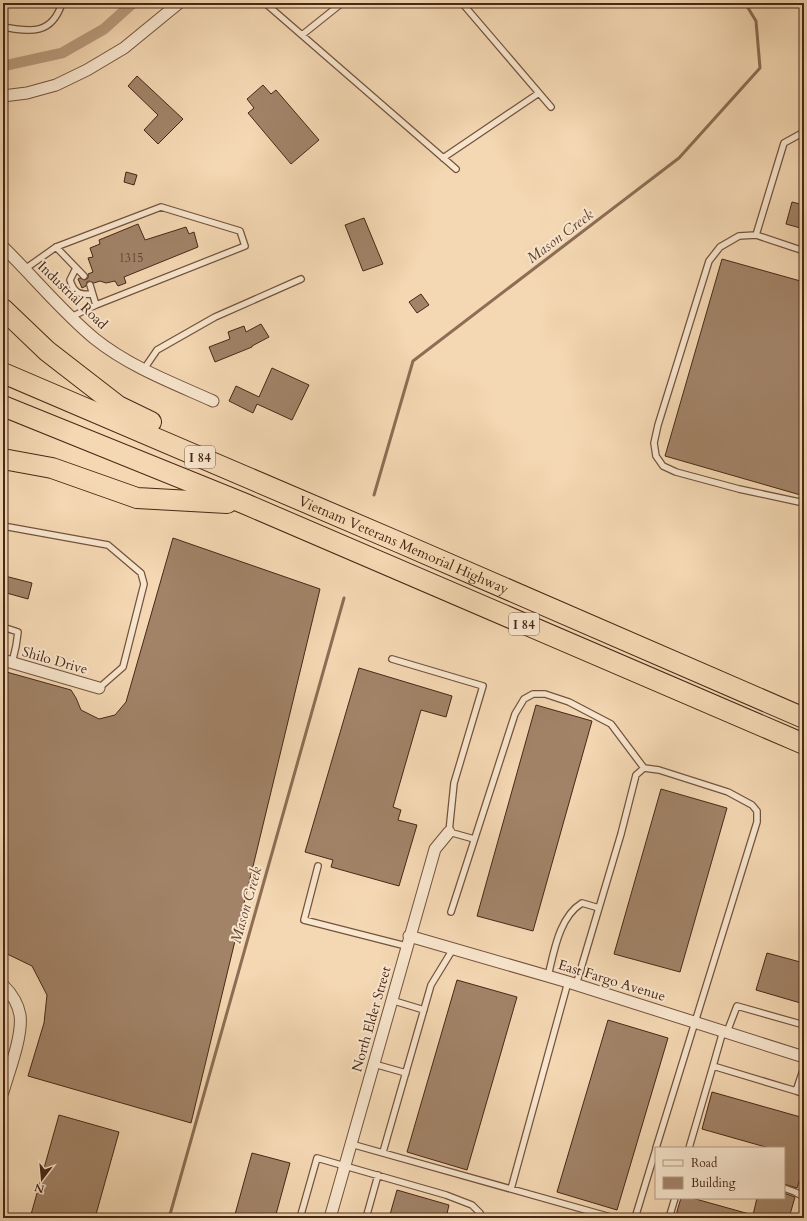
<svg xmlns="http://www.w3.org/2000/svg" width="807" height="1221" viewBox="0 0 807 1221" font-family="Cardo,serif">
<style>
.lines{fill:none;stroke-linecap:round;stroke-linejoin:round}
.stream{stroke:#8d6d54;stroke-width:3}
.canal{stroke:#ba9c7e;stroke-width:11}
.building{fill:#a28368;stroke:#492716}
.service-casing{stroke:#74533d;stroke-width:8}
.minor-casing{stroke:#74533d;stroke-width:13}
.motorway-casing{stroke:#492716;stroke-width:22}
.service{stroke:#f8e6ce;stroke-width:5.5}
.minor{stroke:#f8e6ce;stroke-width:11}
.motorway{stroke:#f4d8b3;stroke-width:20}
.labels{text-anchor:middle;stroke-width:4;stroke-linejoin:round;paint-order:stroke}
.number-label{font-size:12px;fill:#5f3e2a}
.shield{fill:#f8e6ce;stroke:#7e604d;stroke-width:1}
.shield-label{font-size:13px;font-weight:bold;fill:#492716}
.street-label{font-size:14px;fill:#492716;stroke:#f8e6ce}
.water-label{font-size:15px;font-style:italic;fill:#654430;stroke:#f8e6ce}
</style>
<rect width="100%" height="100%" fill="#f4d8b3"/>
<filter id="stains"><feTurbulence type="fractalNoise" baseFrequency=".005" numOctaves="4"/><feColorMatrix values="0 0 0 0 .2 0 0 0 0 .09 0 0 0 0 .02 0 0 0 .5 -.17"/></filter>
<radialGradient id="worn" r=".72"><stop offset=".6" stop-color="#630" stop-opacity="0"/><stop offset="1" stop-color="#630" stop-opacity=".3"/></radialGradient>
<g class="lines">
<path class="stream" d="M374,495l39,-134 266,-203 81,-90 -4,-47 -11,-18
M169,1218l175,-620"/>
<path class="canal" d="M3,66l59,-13 42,-24 29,-26"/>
</g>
<path class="building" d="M137,76l46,43 -25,25 -14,-14 14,-15 -30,-29z
M263,85l8,9 5,-4 43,50 -28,24 -43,-51 6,-5 -7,-9z
M126,172l11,3 -3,10 -10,-3z
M792,202l12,3v24l-18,-5z
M364,218l19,46 -20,7 -18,-46z
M138,224l7,16 41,-13 3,7 5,-2 4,15 -74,30 2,6 -8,3 -3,-5 -9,2 -6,-2 -6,2 -5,-2 -2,1 -1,4 -4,2 -4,-9 2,-1 5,2 3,-2v-4l5,-2 -5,-14 5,-1 -3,-9 10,-4 -1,-4z
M722,259l82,23v214l-139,-40z
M421,294l8,11 -12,8 -8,-11z
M261,324l8,13 -17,9v1l-37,15 -6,-15 21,-8 -2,-7 16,-6 2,6z
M272,368l37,17 -17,35 -35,-16 -4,9 -24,-12 7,-15 23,11z
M173,538l147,51 -129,534 -163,-47 16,-53 3,-28 -15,-29 -29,-14v-281l68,19 5,8 5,12 18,9 16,-4 11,-13z
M5,576l27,7 -4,16 -25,-7v-9z
M359,668l93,28 -6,21 -25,-7 -28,97 8,3 -3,10 19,5 -18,61 -68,-19 2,-7 -28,-8z
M536,705l56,16 -59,210 -56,-15z
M661,789l66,19 -47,164 -66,-18z
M767,953l37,10v41l-48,-14z
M457,980l60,17 -50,173 -60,-18z
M608,1020l60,18 -51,172 -60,-18z
M712,1092l92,26v48l-7,22 -13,-4v-36h-15l-67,-19z
M59,1115l60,17 -24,86h-65z
M252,1153l38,10 -15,55h-41z
M397,1190l52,15 -3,13h-57z
M784,1193l11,4 -6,21h-114l6,-20h11l61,17 4,-17h27z"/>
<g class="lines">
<g class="service-casing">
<path id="service" d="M265,3l191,166
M462,3l89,104
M804,3v2
M3,27c28,5 49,8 59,-24
M302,35l40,-32
M443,158l96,-65
M756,235l28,-92 20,-11
M56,247l28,29
M804,251l-48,-16 -17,1 -19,11 -11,14 -51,164 -4,18 2,13 7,10 13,6 63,17 65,14
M76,268l-6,12c4,13 9,15 22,14
M25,269l31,-22 105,-40 79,24 5,15 -149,59 -25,12
M90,285l6,20
M144,369l13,-19 58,-33 86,-38
M3,526l105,19 33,28 3,11 -21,83 -24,21
M3,627l15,5 -2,14 -4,17
M392,659l91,27 -29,97 -5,49 25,7
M318,866l-14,54 102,26
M451,912l64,-198 9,-15 9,-5h12l24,8 42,22 33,44
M548,976c6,-24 11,-59 34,-73l17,5
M576,985l45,-151 15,-59 8,-7 15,2 69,22 24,13 5,6v11l-101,326
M391,1000l33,10
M723,1031l-10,35 83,25 8,-24
M727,1032l10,-26 67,19
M374,1064l32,9
M796,1091l8,3
M351,1144l263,74
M689,1148l24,-82
M383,1152l48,-167 22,-36
M784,1188l11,4 9,5
M511,1189l57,-207
M300,1218l17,-60 129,37 26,10 8,8 1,5
M366,1218l12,-43
M635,1218l21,-69
M669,1218l6,-20"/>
</g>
<g class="minor-casing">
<path id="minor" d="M3,96l24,-3 29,-8 31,-15 37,-22 55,-45
M3,247c31,30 59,65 92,92 35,28 78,44 118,62
M3,660l96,28
M409,936l159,46 236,75
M3,985c8,8 15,18 17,30 3,20 -11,56 -17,77
M330,1218l105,-369 14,-17"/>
</g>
<g class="motorway-casing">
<g id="motorway">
<path d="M3,309l44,42 71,55 33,16"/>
<path id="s1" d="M3,373l393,168 408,177"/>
<path d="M3,406l240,97 561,241"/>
<path d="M3,459l49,9 85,30 90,5"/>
</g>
</g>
<use href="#service" class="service"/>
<use href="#minor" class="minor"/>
<use href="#motorway" class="motorway"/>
</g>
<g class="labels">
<g class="number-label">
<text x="131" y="262">1315</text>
</g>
<g class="shield">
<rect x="185" y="446" width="30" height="22" rx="3"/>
<rect x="509" y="613" width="30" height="22" rx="3"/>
</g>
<g class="shield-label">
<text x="200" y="462">I 84</text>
<text x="524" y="629">I 84</text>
</g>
<g class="street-label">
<text transform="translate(73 295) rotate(44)" y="5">Industrial Road</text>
<text dy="5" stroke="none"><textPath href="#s1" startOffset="436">Vietnam Veterans Memorial Highway</textPath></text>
<text transform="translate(55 660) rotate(16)" y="5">Shilo Drive</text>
<text transform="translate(612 980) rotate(17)" y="5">East Fargo Avenue</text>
<text transform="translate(371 1019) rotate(-74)" y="5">North Elder Street</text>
</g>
<g class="water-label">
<text transform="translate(560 236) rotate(-37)" y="5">Mason Creek</text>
<text transform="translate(246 905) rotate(-74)" y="5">Mason Creek</text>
</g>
</g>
<rect width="807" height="1221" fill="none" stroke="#f4d8b3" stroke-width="16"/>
<rect x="4" y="4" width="799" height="1213" fill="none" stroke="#492716" stroke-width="2"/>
<rect x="8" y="8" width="791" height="1205" fill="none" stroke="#492716"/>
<rect x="655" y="1147" width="130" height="52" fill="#f8e6ce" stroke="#b29a84"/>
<rect x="663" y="1160" width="20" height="6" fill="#f8e6ce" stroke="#b29a84"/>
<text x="691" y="1167" font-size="12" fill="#492716">Road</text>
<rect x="663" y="1177" width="20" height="12" fill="#a28368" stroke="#b29a84"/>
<text x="691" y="1187" font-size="12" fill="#492716">Building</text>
<g transform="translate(42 1179) rotate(196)" stroke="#f8e6ce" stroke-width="3" paint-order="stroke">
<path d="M0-3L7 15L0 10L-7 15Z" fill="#492716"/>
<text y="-6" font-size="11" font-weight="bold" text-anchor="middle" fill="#492716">N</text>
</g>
<rect width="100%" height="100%" filter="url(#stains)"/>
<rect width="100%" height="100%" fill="url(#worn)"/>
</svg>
